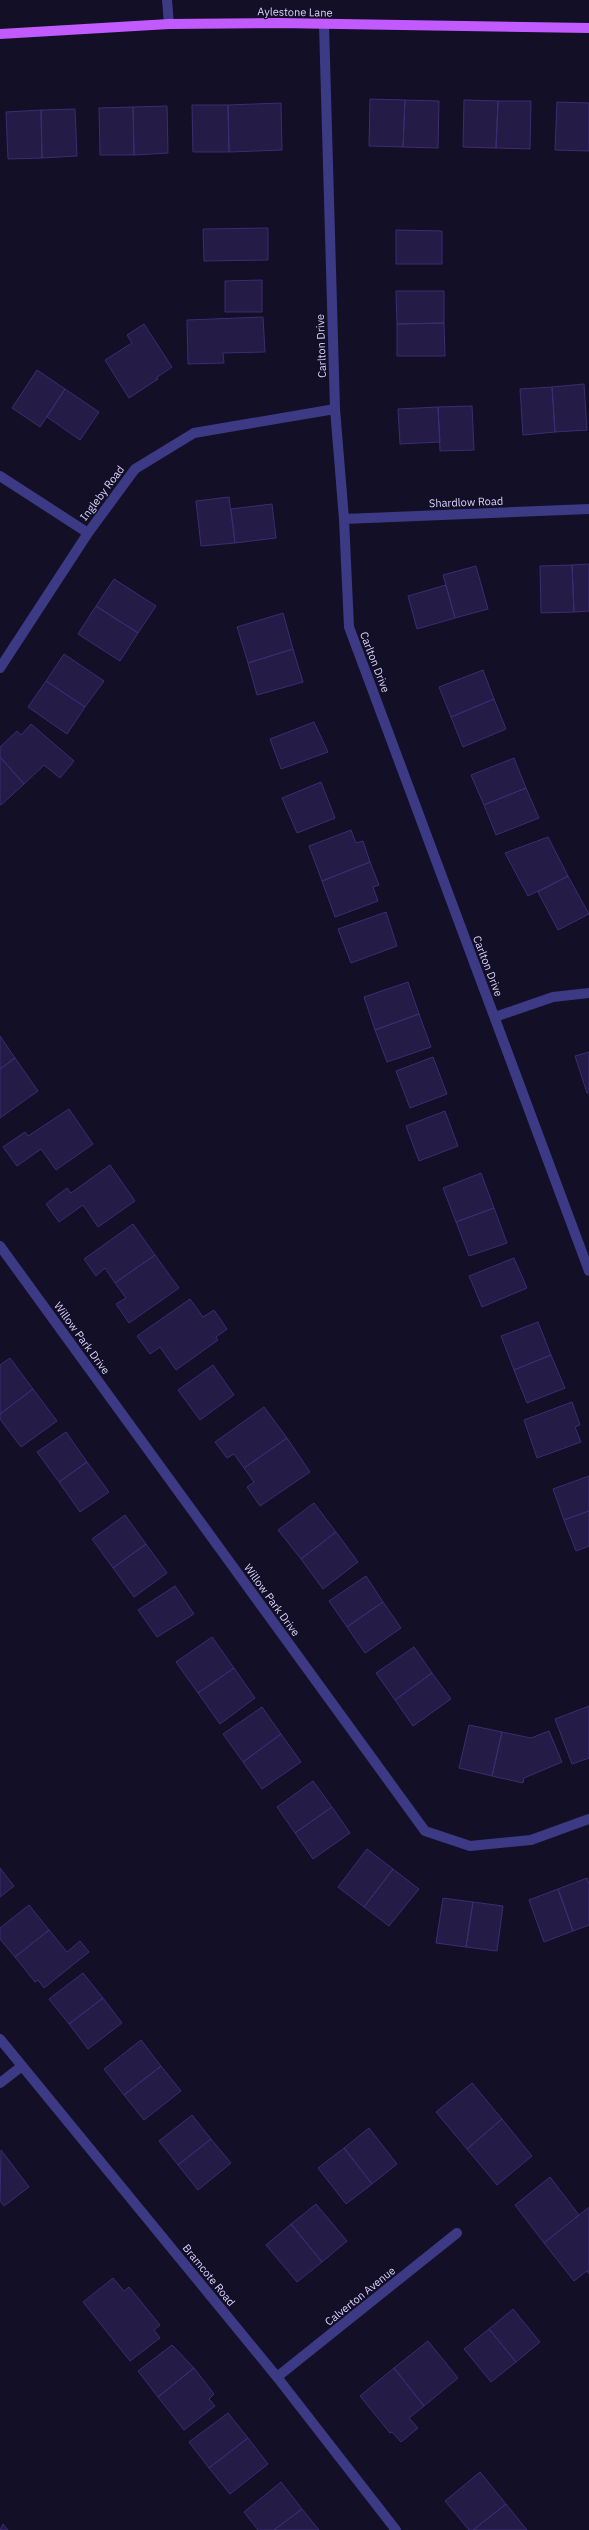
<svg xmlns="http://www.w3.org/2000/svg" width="589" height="2530" viewBox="0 0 589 2530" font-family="'IBM Plex Sans',sans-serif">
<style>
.building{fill:#241b47;stroke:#3b2d73}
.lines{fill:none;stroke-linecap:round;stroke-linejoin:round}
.minor{stroke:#3d3a85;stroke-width:10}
.major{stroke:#c25bff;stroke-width:10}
.labels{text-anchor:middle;stroke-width:3;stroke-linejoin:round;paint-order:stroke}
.street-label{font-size:11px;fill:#d9d4ff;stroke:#130f26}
</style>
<rect width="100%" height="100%" fill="#130f26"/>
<path class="building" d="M370,99l35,1 -2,47 -34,-1z
M405,100l34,1 -1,47 -35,-1z
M464,100l34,1 -2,47 -33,-1z
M498,101h33l-1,48 -34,-1z
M557,102l32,1v48l-34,-1z
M281,103l1,47 -53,2 -1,-47z
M192,105h36l1,47h-36z
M167,106l1,47 -34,2 -1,-48z
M133,107l1,48h-34l-1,-47z
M75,109l2,47 -35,2 -1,-48z
M41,110l1,48 -34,1 -2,-47z
M268,228v32l-64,1 -1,-32z
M396,230l46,1v33h-46z
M262,280v32h-37v-31z
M396,291h48v32l-47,1z
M263,317l2,35 -42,1 1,10 -36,1 -1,-44z
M444,323l1,33h-48v-32z
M144,324l28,43 -16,11 2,1 -29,19 -24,-38 27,-17 -5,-8z
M37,370l28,19 -25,38 -28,-19z
M584,384l3,46 -32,2 -3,-45z
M552,387l3,45 -32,3 -3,-46z
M65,389l34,23 -19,28 -33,-23z
M472,406l2,44 -34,1 -2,-44z
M438,407l2,35 -40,2 -2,-35z
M229,497l6,46 -34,3 -5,-45z
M272,504l4,34 -41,5 -4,-34z
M589,564v47l-15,1 -2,-47z
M572,565l2,47 -33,1 -1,-47z
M476,566l12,43 -33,9 -12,-43z
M114,579l42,27 -18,27 -42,-27z
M446,585l9,33 -38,11 -9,-33z
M96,606l42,27 -18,28 -42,-27z
M283,613l10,36 -45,14 -11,-36z
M293,649l10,33 -46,13 -9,-32z
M64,654l40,27 -19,26 -39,-26z
M483,670l11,29 -43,18 -12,-30z
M46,681l39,26 -18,27 -39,-27z
M494,699l12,30 -43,18 -12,-30z
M314,722l14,30 -47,17 -11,-30z
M31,724l43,37 -14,17 -16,-13 -20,19 -24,-27v-10l17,-16 4,4z
M0,757l24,27 -23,21 -1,-1z
M514,758l12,30 -42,17 -13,-30z
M321,782l14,36 -38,15 -15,-35z
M526,788l13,30 -43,17 -12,-30z
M351,830l5,13 7,-2 7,21 -48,19 -13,-35z
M548,837l20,39 -40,20 -23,-43z
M370,862l9,23 -6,2 5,14 -43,16 -13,-36z
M568,876l21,38 -31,16 -20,-38z
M386,912l11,34 -46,17 -13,-34z
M408,982l11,32 -44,16 -11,-33z
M419,1014l12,33 -44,15 -12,-32z
M0,1036l15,22 -15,11z
M589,1052v41h-2l-12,-37z
M433,1057l14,37 -37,14 -14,-37z
M15,1058l23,33 -38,27v-49z
M69,1109l24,35 -37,26 -15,-21 -24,17 -14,-19 22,-15 3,4z
M445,1111l13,35 -39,15 -13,-35z
M110,1165l25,36 -37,26 -15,-22 -24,17 -13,-18 21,-16 4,5z
M481,1173l13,35 -38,14 -13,-34z
M494,1208l13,35 -38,13 -13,-34z
M133,1224l22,31 -40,28 -10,-15 -9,8 -12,-17z
M155,1255l24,33 -50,35 -13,-19 10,-6 -11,-15z
M514,1258l13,30 -45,19 -13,-31z
M190,1299l13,18 11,-7 13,19 -11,8 2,3 -42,30 -16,-23 -10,7 -13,-18z
M538,1322l13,33 -37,15 -13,-34z
M551,1355l14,33 -38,15 -13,-33z
M10,1358l23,31 -33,25v-49z
M213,1365l21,30 -34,25 -22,-30z
M33,1389l24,32 -36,26 -21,-28v-5z
M572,1402l8,23 -5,2 6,15 -44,16 -13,-38z
M264,1407l23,31 -43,30 -10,-14 -7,4 -12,-16z
M66,1432l21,30 -28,20 -22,-30z
M287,1438l23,34 -50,34 -13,-19 7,-5 -10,-14z
M87,1462l22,30 -29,20 -21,-30z
M589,1476v35l-25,9 -11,-31z
M314,1503l22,29 -35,27 -23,-29z
M589,1511v35l-13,5 -12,-31z
M125,1515l21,29 -33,24 -21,-29z
M336,1532l22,30 -35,27 -22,-30z
M146,1544l21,29 -33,24 -21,-29z
M366,1576l17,26 -36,25 -18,-26z
M175,1586l19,28 -37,23 -19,-27z
M383,1602l18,26 -36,25 -18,-26z
M212,1637l22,31 -36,25 -22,-31z
M414,1647l18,26 -37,27 -19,-27z
M234,1668l21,30 -35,26 -22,-31z
M432,1673l19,26 -38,27 -18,-26z
M589,1706v52l-17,6 -17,-45z
M262,1707l19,27 -38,28 -20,-28z
M469,1725l33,7 -10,44 -33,-8z
M549,1731l13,31 -38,16 -1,5 -31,-7 10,-44 29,6z
M281,1734l20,28 -39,27 -19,-27z
M313,1781l19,26 -37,26 -18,-26z
M332,1807l18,26 -37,26 -18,-26z
M367,1849l26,20 -29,38 -26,-20z
M0,1868l14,18 -14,11z
M393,1869l26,20 -30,37 -25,-19z
M587,1878l2,6v41l-16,6 -15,-42z
M558,1889l15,42 -29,11 -15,-42z
M443,1898l30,4 -7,45 -30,-4z
M473,1902l30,4 -6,45 -31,-4z
M29,1905l20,25 -34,27 -15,-18v-11z
M49,1930l18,22 13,-11 9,11 -45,36 -6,-8 -3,2 -20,-25z
M83,1973l20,25 -34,26 -20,-25z
M103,1998l19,25 -34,26 -19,-25z
M141,2040l20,26 -37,29 -20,-26z
M161,2066l20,25 -37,29 -20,-25z
M472,2083l30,36 -35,30 -31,-37z
M192,2115l19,24 -33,26 -19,-24z
M502,2119l30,37 -35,29 -30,-36z
M369,2128l28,36 -25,20 -28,-36z
M211,2139l20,24 -33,27 -20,-25z
M344,2148l28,36 -26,20 -28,-36z
M1,2150l28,37 -25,19 -4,-5z
M550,2177l29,38 -35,28 -29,-38z
M316,2204l31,37 -25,21 -31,-38z
M589,2207v67l-2,-3 -13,10 -30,-38z
M291,2224l31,38 -25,20 -31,-37z
M113,2278l11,13 5,-4 31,38 -6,5 6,8 -30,23 -47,-59z
M513,2309l27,33 -24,20 -27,-33z
M489,2329l27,33 -25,20 -27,-33z
M428,2341l30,37 -34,28 -30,-38z
M172,2345l22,23 -36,29 -20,-26z
M194,2368l20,26 -5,5 6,7 -31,24 -26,-33z
M394,2368l30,38 -15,12 9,10 -17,14 -9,-10 -2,1 -30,-37z
M228,2413l20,25 -39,30 -20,-26z
M248,2438l20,26 -38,30 -21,-26z
M480,2472l26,32 -33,26h-4l-24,-29z
M281,2482l21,27 -28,21h-16l-14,-18z
M506,2504l21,26h-54z
M302,2509l17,21h-45z
M3,2524l5,6h-8z"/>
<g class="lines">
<path class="minor" d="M167,0l2,24
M324,25l11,384 9,110 5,108 240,644
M0,476l88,57
M344,519l245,-10
M0,668l88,-135 47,-64 59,-36 141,-24
M495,1017l58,-20 36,-4
M0,1246l425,585 45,15 61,-6 58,-21
M0,2039l277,338 119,153
M0,2083l22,-17
M277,2377l180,-144"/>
<path class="major" d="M0,34l169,-10 109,-1 311,5"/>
</g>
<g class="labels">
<g class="street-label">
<text transform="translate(295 12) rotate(1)" y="4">Aylestone Lane</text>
<text transform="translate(321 346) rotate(-92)" y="4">Carlton Drive</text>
<text transform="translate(102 493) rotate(-53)" y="4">Ingleby Road</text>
<text transform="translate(466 502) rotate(-2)" y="4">Shardlow Road</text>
<text transform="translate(375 662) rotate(69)" y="4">Carlton Drive</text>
<text transform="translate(488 966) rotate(69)" y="4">Carlton Drive</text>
<text transform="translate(82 1338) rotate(54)" y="4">Willow Park Drive</text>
<text transform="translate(272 1600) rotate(54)" y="4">Willow Park Drive</text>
<text transform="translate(209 2275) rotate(51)" y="4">Bramcote Road</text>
<text transform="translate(360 2296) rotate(-39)" y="4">Calverton Avenue</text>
</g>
</g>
</svg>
